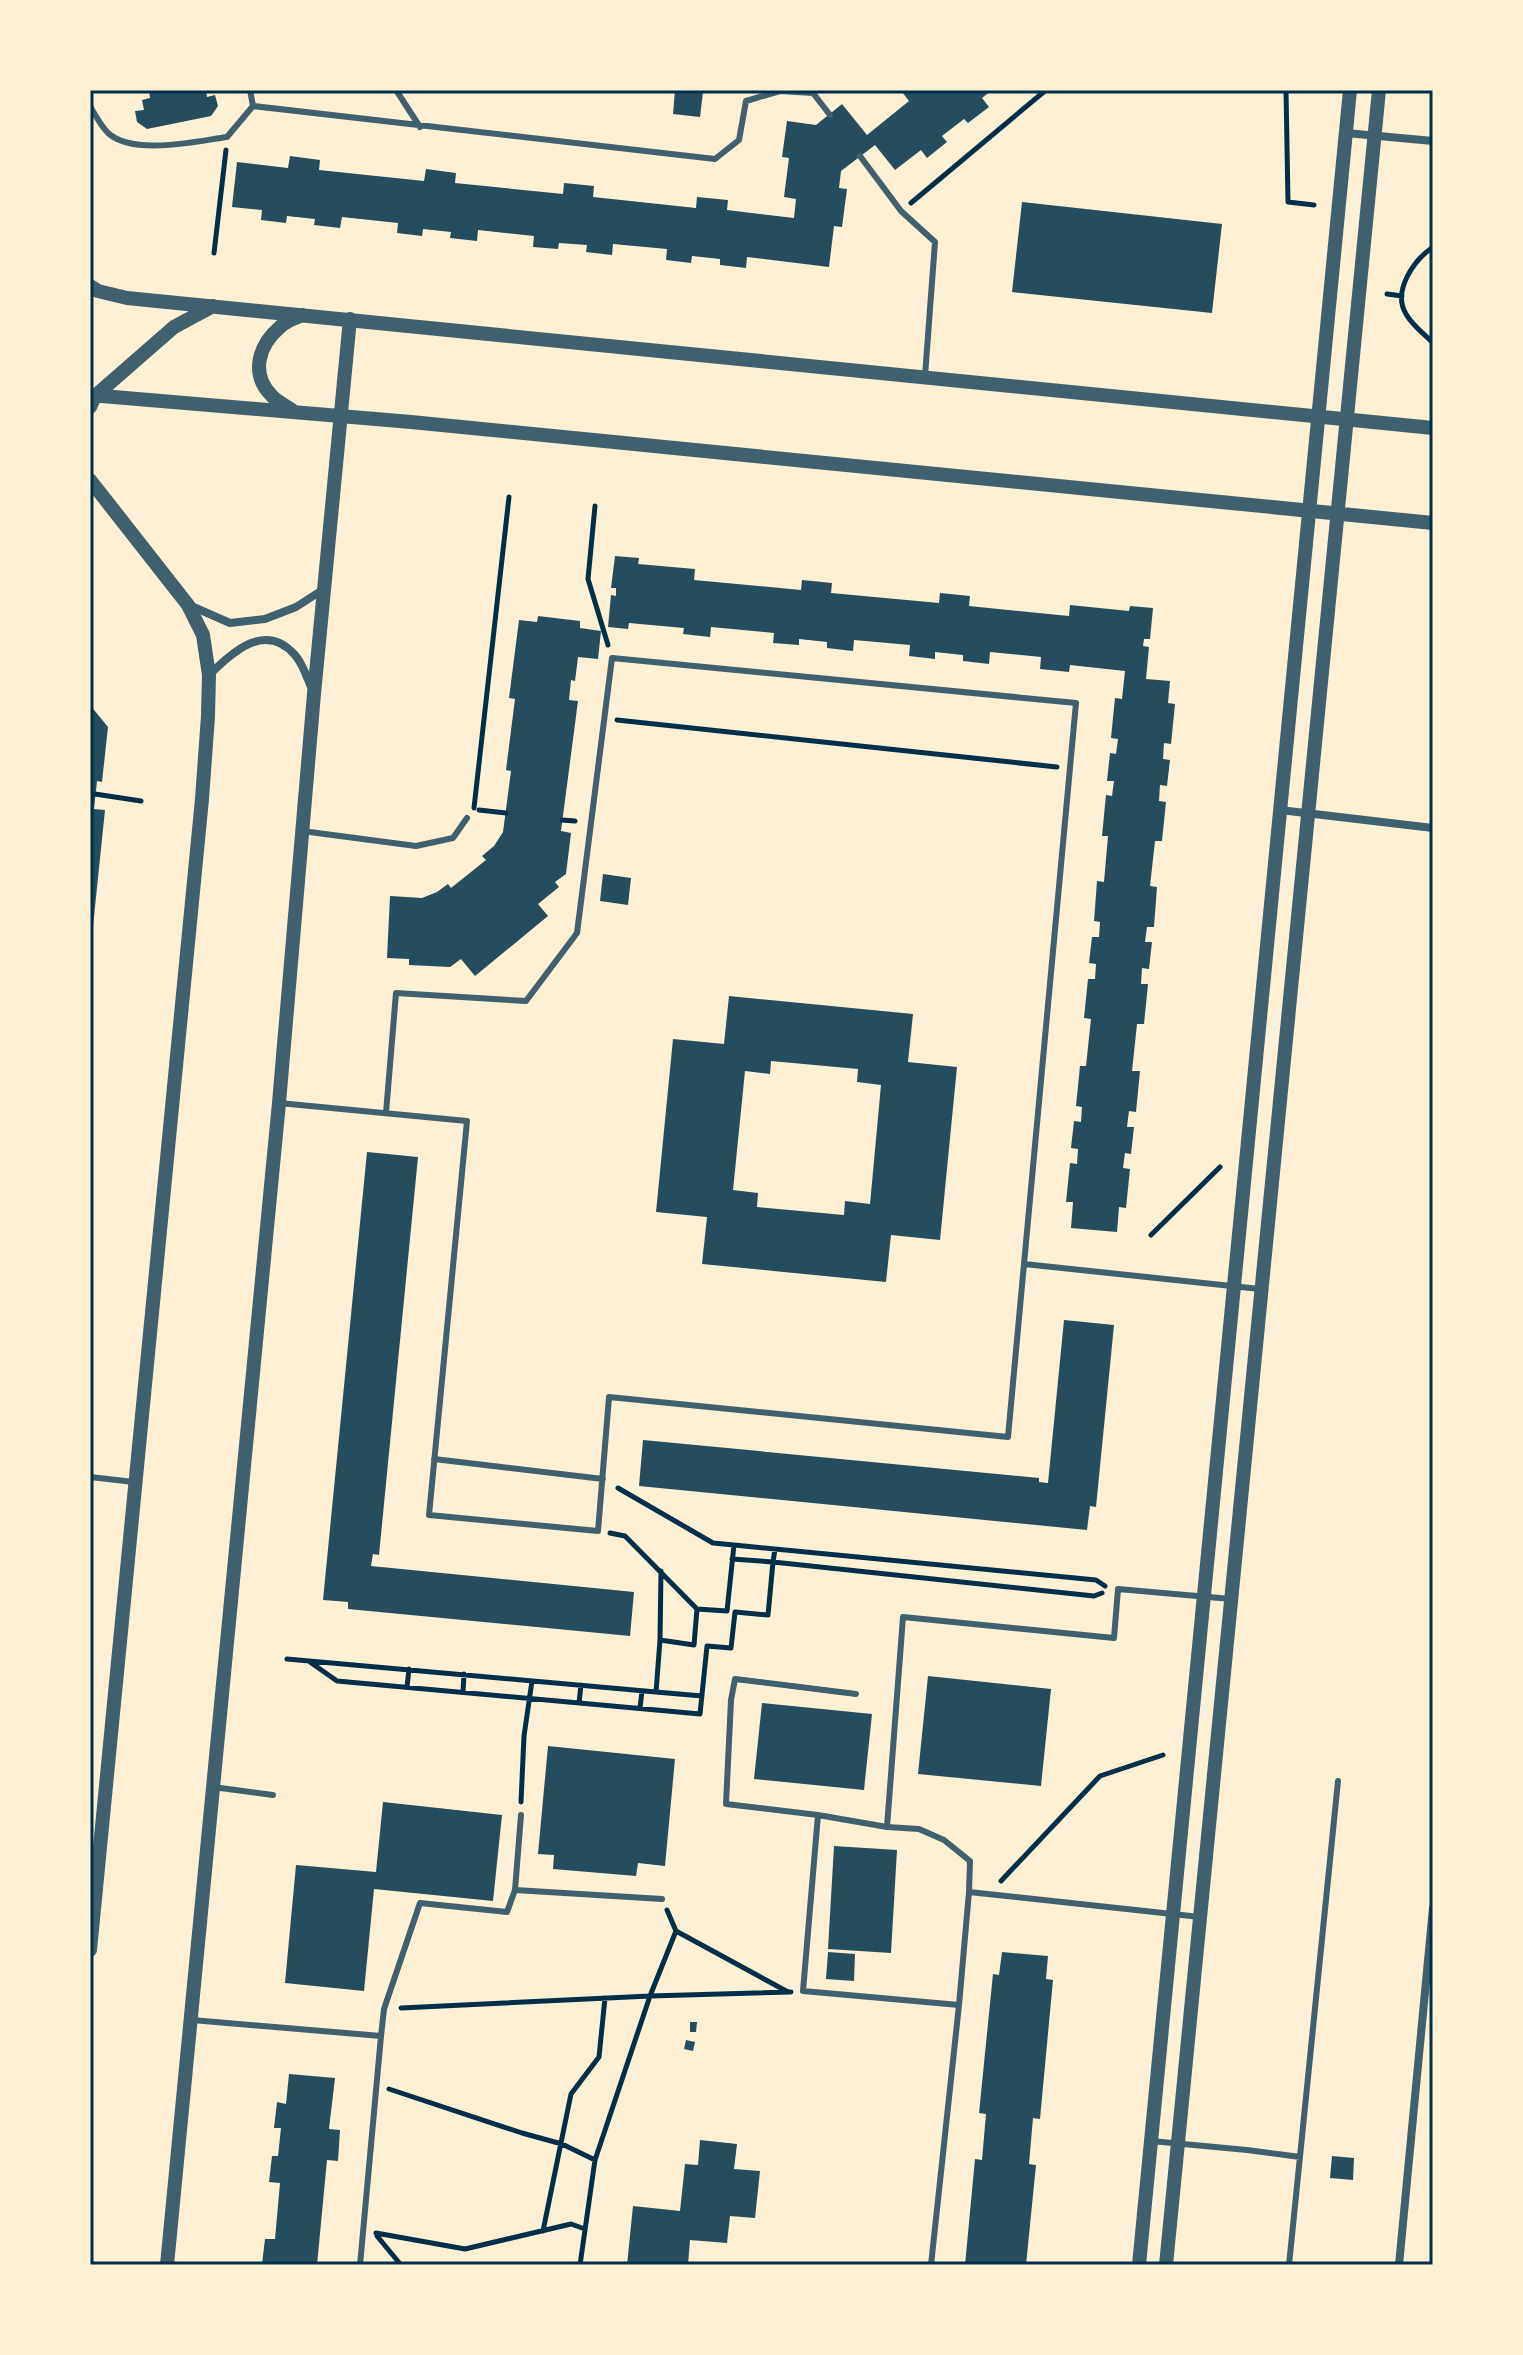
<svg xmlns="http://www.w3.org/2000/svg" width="1523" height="2355" viewBox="0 0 1523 2355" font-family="'Sofia Sans Condensed',sans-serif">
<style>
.building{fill:#264d5e;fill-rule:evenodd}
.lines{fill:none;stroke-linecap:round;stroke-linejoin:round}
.path{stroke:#003049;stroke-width:5}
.service{stroke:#3f606c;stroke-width:6}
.minor{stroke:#3f606c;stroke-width:8}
.tertiary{stroke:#3f606c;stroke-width:14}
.neatline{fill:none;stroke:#003049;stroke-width:3}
</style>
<rect width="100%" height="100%" fill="#fdf0d5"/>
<path class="building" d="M149,90h57l1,7 8,-2 3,11 -7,10 -64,13 -10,-7 -2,-11 9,-1 -2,-10 8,-2z
M675,90l28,2 -3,25 -27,-3z
M905,90h87l-10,8 7,9 -21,16 -4,-4 -22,17 5,6 -20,16 -6,-8 -26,20 -20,-25 -34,26 -2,17 8,1 -5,38 -8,-1 -5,41 -82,-10 -1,11 -26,-3v-6l-28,-3 -1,7 -25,-3 1,-11 -54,-5 -1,11 -26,-3 1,-7 -28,-2 -1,6 -25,-2 1,-11 -56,-6 -1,11 -27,-3 1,-6 -28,-3 -1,7 -25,-3 1,-10 -56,-6 -2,11 -26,-3 1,-6 -28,-3 -1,7 -25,-3 1,-10 -30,-3 5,-45 51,6 2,-12 30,4 -1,10 105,11 2,-12 30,4 -1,10 108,11 1,-11 30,3 -1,11 103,11 1,-11 31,3 -1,10 67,8 2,-19 -12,-2 5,-39 -7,-1 5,-36 29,4 26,-21 25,31 42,-34 -7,-9z
M1022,202l200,22 -10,89 -200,-21z
M615,556l24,2 -1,6 57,5 -1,11 107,10 1,-10 30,3 -1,10 108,10 1,-10 30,3 -1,10 100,10 1,-11 59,6 1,-5 23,2 -3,31h-6l-1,7 6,1 -3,32 24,2 -2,22 7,1 -4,40 -7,-1 -1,16 7,1 -3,26 -7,-1 -1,16 7,1 -4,39h-7l-5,45 7,1 -3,40h-7l-2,15h7l-3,27 -7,-1 -1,16h7l-4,40h-7l-5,47h8l-4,41 -7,-1 -2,16h7l-3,27 -6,-1 -2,15 7,1 -4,39 -7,-1 -2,25 -46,-4 2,-26h-7l4,-39 7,1 1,-15 -7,-1 3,-27 7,1 1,-15 -6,-1 4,-40h6l5,-47 -7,-1 4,-39h7l1,-15 -7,-1 3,-26h7l1,-15 -6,-1 3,-40 7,1 4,-46h-6l4,-41 6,1 2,-15h-7l3,-28 6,1 2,-15 -7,-1 4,-40 7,1 3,-28 -55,-6 -1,7 -29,-3 1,-12 -51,-5 -1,12 -26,-3v-6l-28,-3v7l-26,-3 1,-11 -56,-5 -1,11 -26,-3v-6l-28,-3v6l-26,-2 1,-10 -63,-6 -1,10 -27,-3 1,-6 -55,-5 -1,6 -20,-2 3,-32 5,1v-8h-5z
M538,616l42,5v7l21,3 -3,28 -20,-2 -3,24 -4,-1 -2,20 9,1 -17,130 10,2 -5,41 -11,8 4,5 -21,17 10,12 -73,60 -14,-17 -11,8 -41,-2v-6l-22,-1 3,-62 32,2 15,-6 11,-8 3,4 35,-28 -4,-4 12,-10 9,-14 8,-61 -5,-1 9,-71 -6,-1 10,-78 18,2z
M90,705l18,22 -6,55 -5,-1 -3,28 11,1 -13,126h-2z
M603,874l28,4 -3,27 -28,-4z
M729,996l184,18 -5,48 49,5 -17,173 -49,-5 -5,47 -184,-18 5,-47 -51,-5 17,-173 51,5zM771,1061l87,8 -1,13 24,3 -11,119 -25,-3 -1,14 -87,-8 1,-14 -25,-3 12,-119 25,3z
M367,1152l51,5 -39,398 -6,-1 -2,12 263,26 -4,44 -282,-27v-7l-25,-2z
M1064,1320l50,5 -18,182 -6,-1 -3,24 -448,-44 4,-46 396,38v4l9,1z
M928,1676l123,13 -10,97 -123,-12z
M762,1703l110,11 -8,76 -110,-11z
M548,1746l127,13 -10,107 -27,-3 -2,13 -83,-7 1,-14 -16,-1z
M383,1802l119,13 -9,86 -119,-12 -10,102 -79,-8 11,-118 80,7z
M834,1846l63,4 -6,103 -63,-4z
M828,1952l27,2 -1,27 -28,-2z
M1002,1952l46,4 -2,23 7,1 -13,139 -7,-1 -4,46 7,1 -10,100h-61l10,-106 7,1 4,-46 -7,-1 14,-139 6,1z
M690,2022h7l-1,10h-6z
M686,2040l9,2 -2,9 -9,-2z
M289,2074l46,4 -6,51 11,1 -2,31 -11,-1 -10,105 -55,-1 3,-25h10l5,-56 -11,-1 3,-26h6l3,-28h-7l3,-26 9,2z
M700,2140l37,4 -3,25 26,2 -5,47 -25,-2 -3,27 -37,-3 -2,25h-61l6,-59 47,5 5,-47 13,1z
M1332,2156l22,2 -1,22 -23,-2z"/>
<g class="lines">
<path class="path" d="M1286,90l2,112 26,3
M911,203l135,-113
M1433,247c-19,13 -41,44 -27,67 6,11 18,20 27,29
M214,253l12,-103
M1387,294l15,2
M595,506l-7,73 20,66
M617,720l440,47
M95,794l46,7
M474,808l35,-311
M479,810l27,3
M562,820l13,1
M1151,1235l69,-68
M618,1488l95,55 21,2
M610,1533l15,3 72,73
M732,1559l41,3 2,-13
M660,1640l1,-69
M287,1659l369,33 4,-52 34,5 3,-36 30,2 7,-66 362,35 9,6
M310,1662l27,19 363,33 7,-68 24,2 4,-36 33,3 5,-53 321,34 8,-3
M407,1687l2,-18
M463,1692l1,-18
M656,1692l46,4
M579,1703l2,-18
M640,1708l2,-17
M521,1802l3,-66 8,-55
M1001,1881l99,-105 63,-21
M667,1910l9,21 112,61
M401,2008l249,-12 141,-4
M389,2089l133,44 40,11 33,16
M543,2231l28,-137 28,-37 6,-59
M376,2233l89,16 106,-25 14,5
M377,2236l24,29
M580,2265l15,-105 55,-164 26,-65"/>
<path class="service" d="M396,90l24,37
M813,93l17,22
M90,106c5,9 11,20 18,27 25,23 89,8 119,4l26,-31 -3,-16
M253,106l462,53 24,-19 7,-39 34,-10 33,2 4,-3
M860,156l41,55 34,31 -10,134
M302,831l114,15 37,-8 14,-20
M279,1103l188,18 -38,394 169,16 11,-134 399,40 16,-173 236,25
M386,1113l10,-120 130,8 51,-68 35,-275 464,45 -52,561
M434,1459l169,20
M90,1477l44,5
M856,1694l-121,-15 -4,21 -5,104 92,11 69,12 32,2 25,11 26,21 -1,31 -10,113 -28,260
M213,1787l60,8
M818,1815l-15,176 156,14
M887,1827l16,-210 211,21 4,-49 113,10
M515,1890l147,9
M969,1892l231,25
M192,2020l189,16 -21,229
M381,2036l3,-27 36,-106 87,9 8,-22 6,-75
M1151,2141l96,9 53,7
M1289,2265l49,-484"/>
<path class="minor" d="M1346,133l87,8
M189,605l41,18 35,-4 31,-12 28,-18
M209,675c24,-23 56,-54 86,-20 8,9 12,23 17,34
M1280,810l153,18
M1399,2265l34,-357"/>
<path class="tertiary" d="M90,286l8,5 29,7 1306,130
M90,395l321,27 1022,101
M90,407l5,-11 79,-69 39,-21
M292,410c-6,-4 -16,-9 -21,-15 -21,-22 -12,-50 9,-68 6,-6 15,-9 23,-12
M90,480l98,125 15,30 6,40 -1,41 -6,83 -112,1151
M167,2265l112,-1162 35,-409 36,-375
M1139,2265l211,-2175
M1166,2265l213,-2175"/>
</g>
<rect width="1523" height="2355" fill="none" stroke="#fdf0d5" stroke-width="184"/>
<rect x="92" y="92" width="1339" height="2171" class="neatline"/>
</svg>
